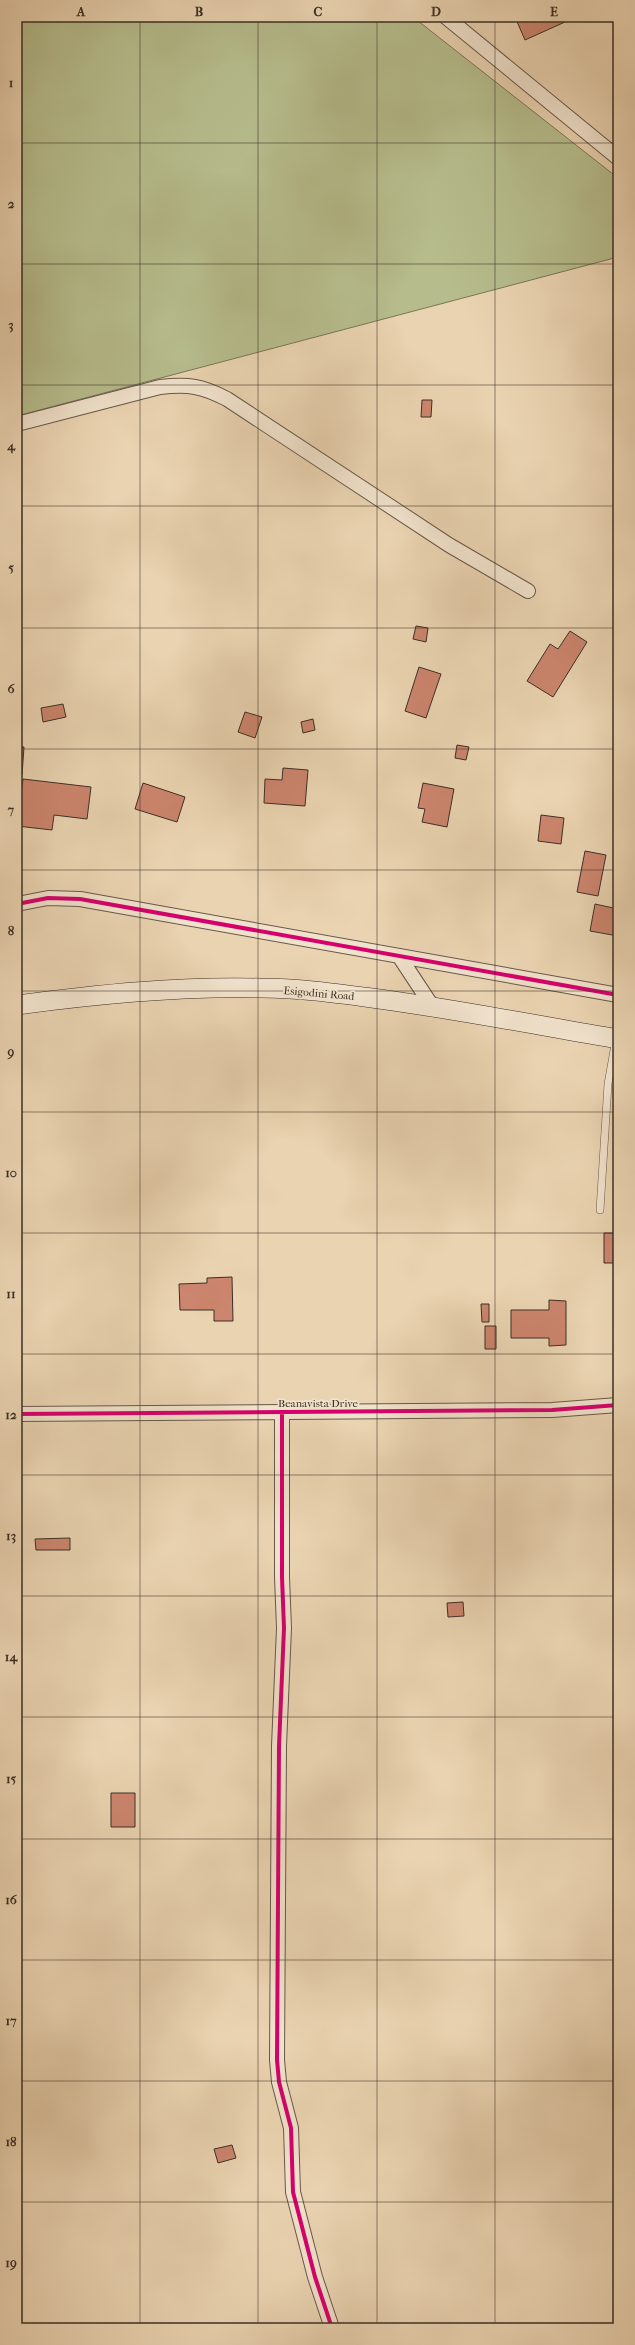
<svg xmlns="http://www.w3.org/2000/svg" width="635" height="2345" viewBox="0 0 635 2345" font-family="'IM FELL French Canon',serif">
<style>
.green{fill:#b6bc8c;stroke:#797658}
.building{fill:#cc856e;stroke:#3c2f25}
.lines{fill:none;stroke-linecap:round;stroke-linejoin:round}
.lane-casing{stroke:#685848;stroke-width:8}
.street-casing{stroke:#685848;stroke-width:16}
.secondary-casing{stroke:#3c2f25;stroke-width:20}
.lane{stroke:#f1e2cc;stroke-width:7}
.street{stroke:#f1e2cc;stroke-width:14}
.secondary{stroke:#f1e2cc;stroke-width:19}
.cycleway-casing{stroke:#f1e2cc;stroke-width:6}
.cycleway{stroke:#d6006c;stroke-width:4}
.grid{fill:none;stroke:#3c2f25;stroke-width:1;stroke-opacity:0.55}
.labels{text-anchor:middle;stroke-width:3.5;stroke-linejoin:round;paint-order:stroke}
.street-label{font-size:11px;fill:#3c2f25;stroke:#f1e2cc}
.neatline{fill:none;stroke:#3c2f25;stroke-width:1.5}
.grid-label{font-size:13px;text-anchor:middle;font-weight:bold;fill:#3c2f25}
</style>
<rect width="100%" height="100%" fill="#ead3b1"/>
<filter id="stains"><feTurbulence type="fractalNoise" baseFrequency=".005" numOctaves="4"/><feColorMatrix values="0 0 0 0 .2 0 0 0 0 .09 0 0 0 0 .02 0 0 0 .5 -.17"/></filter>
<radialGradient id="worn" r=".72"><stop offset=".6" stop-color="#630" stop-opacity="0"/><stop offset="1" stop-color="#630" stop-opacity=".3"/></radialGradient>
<path class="green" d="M17,17h396l205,161v79l-601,159z"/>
<path class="building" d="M515,17h47l3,5 -40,18z
M422,400h10l-1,17h-10z
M416,626l12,2 -2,14 -13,-3z
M570,631l17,11 -34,55 -26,-16 23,-37 8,5z
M419,667l22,7 -15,44 -21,-7z
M63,704l3,13 -23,5 -2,-14z
M245,712l17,5 -7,21 -17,-6z
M313,719l2,11 -12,3 -2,-11z
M457,745l12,2 -3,13 -11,-2z
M17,747h7l-2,28 -5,-1z
M283,768l25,2 -3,36 -41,-3 1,-24 17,1z
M23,779l68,8 -4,32 -33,-4 -2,15 -35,-4v-33l4,1z
M143,783l42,14 -8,25 -42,-13z
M423,783l31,6 -7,38 -25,-5 3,-13 -7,-1z
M541,815l23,3 -3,26 -23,-3z
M585,851l21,4 -8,41 -21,-4z
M595,904l23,5v27l-28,-5z
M604,1233h14v30h-14z
M232,1277l1,44h-19v-11h-34l-1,-26 28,-1v-5z
M549,1300l17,1v44l-17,1v-8h-38v-28h38z
M481,1304h8v18h-7z
M485,1326h11v23h-11z
M70,1538v12h-34l-1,-11z
M463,1602l1,14 -16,1 -1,-14z
M111,1793h24v34h-24z
M232,2145l4,13 -18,5 -4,-14z"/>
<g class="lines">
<g class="lane-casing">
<path id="lane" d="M600,1210l8,-126 8,-45"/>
</g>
<g class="street-casing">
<path id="street" d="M446,17l172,141
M17,424l143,-37c29,-3 42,-1 67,12l222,146 79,46
M17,904l31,-6 32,1 538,96
M399,956l33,50
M282,1412v165l2,51 -5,118 -2,314 2,22 12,46 2,64 22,85 17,51
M17,1414l535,-4 66,-5"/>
</g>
<g class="secondary-casing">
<path id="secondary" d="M17,1005c81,-11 161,-19 243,-17 37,0 75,5 112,10 82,11 164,27 246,41"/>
</g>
<use href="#lane" class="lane"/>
<use href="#street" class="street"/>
<use href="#secondary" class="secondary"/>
<g class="cycleway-casing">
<path id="cycleway" d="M17,904l31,-6 32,1 538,96
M282,1412v165l2,51 -5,118 -2,314 2,22 12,46 2,64 22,85 17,51
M17,1414l535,-4 66,-5"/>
</g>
<use href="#cycleway" class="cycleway"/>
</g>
<path class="grid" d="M140,17v2311M258,17v2311M377,17v2311M495,17v2311M17,143h601M17,264h601M17,385h601M17,506h601M17,628h601M17,749h601M17,870h601M17,991h601M17,1112h601M17,1233h601M17,1354h601M17,1475h601M17,1596h601M17,1717h601M17,1839h601M17,1960h601M17,2081h601M17,2202h601"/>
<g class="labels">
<g class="street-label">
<text transform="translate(319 993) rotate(5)" y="4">Esigodini Road</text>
<text x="318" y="1407">Beanavista Drive</text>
</g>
</g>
<rect width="635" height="2345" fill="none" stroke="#ead3b1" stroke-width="44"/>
<rect x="22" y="22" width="591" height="2301" class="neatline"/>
<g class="grid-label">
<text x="81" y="16">A</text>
<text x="199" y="16">B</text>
<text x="318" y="16">C</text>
<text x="436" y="16">D</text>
<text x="554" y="16">E</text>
<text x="11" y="87">1</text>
<text x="11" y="208">2</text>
<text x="11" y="329">3</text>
<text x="11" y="450">4</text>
<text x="11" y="572">5</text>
<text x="11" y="693">6</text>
<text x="11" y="814">7</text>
<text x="11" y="935">8</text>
<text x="11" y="1056">9</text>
<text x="11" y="1177">10</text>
<text x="11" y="1298">11</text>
<text x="11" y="1419">12</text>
<text x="11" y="1540">13</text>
<text x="11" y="1661">14</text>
<text x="11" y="1783">15</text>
<text x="11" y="1904">16</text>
<text x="11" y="2025">17</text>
<text x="11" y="2146">18</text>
<text x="11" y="2267">19</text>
</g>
<rect width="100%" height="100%" filter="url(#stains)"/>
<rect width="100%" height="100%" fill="url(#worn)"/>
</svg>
